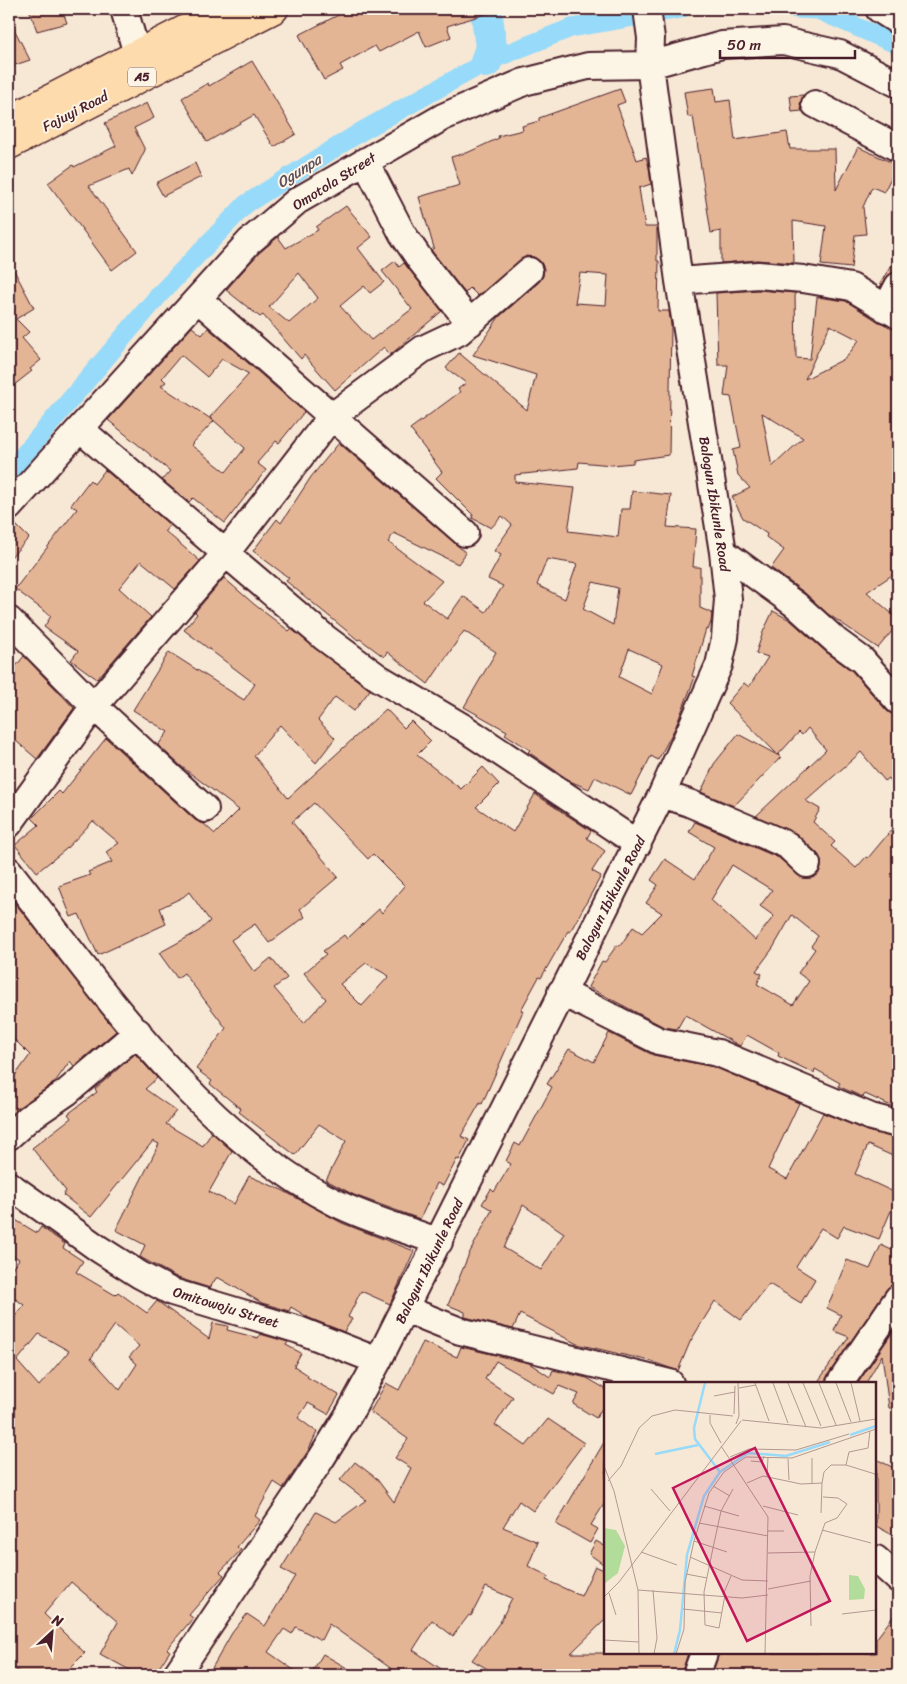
<svg xmlns="http://www.w3.org/2000/svg" width="907" height="1684" viewBox="0 0 907 1684" font-family="Sriracha,sans-serif">
<style>
.lines{fill:none;stroke-linecap:round;stroke-linejoin:round}
.canal{stroke:#97daf9;stroke-width:19}
.river{stroke:#97daf9;stroke-width:32}
.building{fill:#e4b595;stroke:#4a1f2b;fill-rule:evenodd}
.minor-casing{stroke:#4a1f2b;stroke-width:30}
.highway-casing{stroke:#4a1f2b;stroke-width:31}
.minor{stroke:#fcf5e5;stroke-width:26}
.highway{stroke:#fedbac;stroke-width:28}
.labels{text-anchor:middle;stroke-width:4;stroke-linejoin:round;paint-order:stroke}
.shield{fill:#fcf5e5;stroke:#7f5f63;stroke-width:1}
.shield-label{font-size:12px;font-weight:bold;fill:#4a1f2b}
.street-label{font-size:14px;fill:#4a1f2b;stroke:#fcf5e5}
.water-label{font-size:15px;font-style:italic;fill:#5d4e5e;stroke:#fcf5e5}
.inset-river{fill:none;stroke:#97daf9;stroke-width:2.5}
.inset-road{fill:none;stroke:#b29891;stroke-width:1}
.view{fill:#c2185b;fill-opacity:0.15;stroke:#c2185b;stroke-width:2.5}
.inset-edge{fill:none;stroke:#4a1f2b;stroke-width:2.5}
</style>
<rect width="100%" height="100%" fill="#f7e8d5"/>
<filter id="ink" filterUnits="userSpaceOnUse"><feTurbulence type="fractalNoise" baseFrequency=".02" numOctaves="2"/><feDisplacementMap in="SourceGraphic" scale="10" xChannelSelector="R" yChannelSelector="G"/><feConvolveMatrix kernelMatrix="1 2 1 2 8 2 1 2 1" color-interpolation-filters="sRGB"/></filter>
<g filter="url(#ink)">
<g class="lines">
<path class="canal" d="M796,9l22,1 80,35
M9,472l150,-177 87,-91 116,-73 124,-69 85,-34 110,-19"/>
<path class="river" d="M486,9l5,38 -5,15"/>
</g>
<path class="building" d="M29,9h33l5,14 -30,8z
M350,9h142v3l-45,14 4,11 -25,10 -7,-16 -40,21 -4,-6 -35,19 3,5 -19,10 -25,-45z
M9,19l21,41 -21,7z
M252,61l44,73 -22,13 -20,-32 -47,27 -25,-44 26,-15 1,3z
M714,88l2,14 14,-2 5,40 52,-8 3,17h45l1,41 22,-43 39,18 -13,27 -12,-5 -9,20 3,27 -11,1 -4,33 -30,-3 5,-39 -33,-5 1,42 -37,-3 -36,3v-32l-10,2 -18,-117 -5,1 -4,-25z
M620,89l5,13 -8,3 20,55 9,-3 3,10 2,17 -12,4 6,39h12v34h2l-1,50h11l2,14 -2,130 -36,5v3l-21,2 -33,-3 -1,6 -63,7v7l60,6 -7,43 50,6 3,-28h9l2,-18 39,4 -4,32 29,2 -3,38h7v41l12,5 -1,9 -3,8 -2,-1 -14,47 3,1 -19,49 -18,34 -7,-4 -20,39 -36,-18 -6,12 -17,-7 -35,-24 -9,-6 2,-2 -25,-16 2,-3 -43,-24 32,-55 -32,-21 -36,53 -41,-32 -3,5 -24,-18 -2,1 -72,-59 3,-3 -36,-27 24,-32 4,4 30,-46 28,-34 127,110 -8,11 -64,-31 -6,9 54,39 -19,20 24,18 16,-23 23,16 17,-26 -15,-7 13,-24 -7,-4 18,-26 -10,-9 -11,12 -19,-10 1,-3 -37,-37 6,-6 -32,-43 50,-37 -2,-3 8,-6 -20,-15 13,-15 68,57 9,-35 -63,-20 26,-38 40,-35 4,-6 1,-7 -3,-7 -7,-5 -8,-1 -48,40 -8,-8 -5,5 -34,-43 3,-2 -15,-51 41,-12 -9,-28 18,-5 30,-14 -1,-2 25,-6 -1,-4 17,-5v-3zM580,273l28,2 -2,30 -31,-2zM547,559l30,5 -12,35 -28,-14zM593,582l25,6 -5,37 -30,-16zM629,649l34,15 -11,30 -33,-17z
M803,95l-3,9 2,7 -10,1 -2,-16z
M147,103l7,15 -20,10 11,22 -13,26 -3,-7 -40,17 48,65 -25,19 -64,-87 25,-18 1,2 42,-21 -11,-23z
M195,163l6,14 -38,19 -7,-13z
M346,206l26,31 -14,11 26,34 -14,11 -6,-7 -24,20 31,34 41,-31 -30,-38 13,-10 4,6 5,-4 38,48 -52,44 -6,-8 -49,43 -31,-35 -3,4 -38,-44 -3,2 -34,-27 33,-37 19,-16 8,11 32,-18 -2,-3zM299,273l19,25 -29,25 -20,-16z
M898,255v16l-8,3 -10,13 2,-3 -2,-1z
M9,261l25,47 -18,11 13,13 -7,6 19,22 -11,9 2,2 -23,18z
M758,290l37,3 1,65 14,1 7,-62 29,4 33,21 19,8v241l-31,21 31,27v5l-20,24 -50,-34 -23,-21 -34,-25 13,-18 -18,-13 1,-3 -24,-16 -11,-21 18,-9 -12,-13 -5,-25 8,-2 -10,-51 -7,-1 4,-31h-10l-2,-72zM830,325l29,15 -13,18 -41,21zM762,413l41,25 -31,29z
M192,327l10,8 6,-7 96,84 -25,31 -3,-2 -19,22 9,7 -41,53 -32,-25 -4,4 -27,-22 8,-9 -62,-51zM181,355l26,22 15,-18 27,15 -39,43 35,31 -19,24 -35,-27 23,-24 -53,-35 5,-4 -4,-4z
M105,470l65,55 -5,6 35,30 -25,28 -34,-28 -22,27 32,29 -54,62 -26,-19 7,-9 -34,-24 7,-11 -36,-27 62,-80 -6,-4 19,-25 4,4z
M16,525l13,13 -20,21v-26z
M224,578l31,27 34,26 2,-2 79,61 -16,21 -19,-14 -17,23 17,18 -19,25 -36,-38 -26,31 34,42 98,-89 18,19 7,-7 20,20 -14,14 44,34 22,-22 16,17 -23,23 37,25 22,-38 56,37 -4,7 18,13 -13,20 9,5 -31,56 -2,-1 -27,47 -2,-1 -18,33 2,1 -41,93 -2,-1 -19,33 8,4 -10,20 -2,-1 -14,27 -6,-3 -17,36 -66,-24 -28,-15 20,-39 -27,-17 -24,31 -56,-43 2,-3 -31,-25 2,-3 -16,-12 30,-41 -42,-55 -7,5 -18,-25 40,-22 11,-10 -21,-29 -6,5 -23,11 6,16 -68,31 -19,-41 -8,3 -12,-31 31,-11 -2,-3 24,-10 -6,-10 13,-9 -26,-22 -28,29 -28,22 -22,-27 24,-20 -7,-7 27,-27 3,3 44,-56 89,82 9,4 11,10 24,-24 -57,-43 -24,-22 10,-13 -35,-22 36,-58 75,48 11,-16 -71,-54 13,-16 -2,-2zM314,803l54,56 5,-5 32,32 -23,27 -3,-4 -32,30 -3,-4 -21,16 3,3 -22,19 22,26 -22,24 -30,-35 13,-10 -16,-20 -17,14 -23,-32 24,-16 14,19 36,-26 -5,-8 38,-32 -46,-55zM366,963l23,13 -27,30 -22,-22z
M773,611l17,9 36,32 26,19 35,40 11,5v77l-9,-15 -4,3 -24,-29 -55,49 14,8 -7,13 22,20 -4,4 25,22 10,-11 2,1 30,-36v287l-33,-15 -2,3 -5,-2 -20,-9 2,-3 -25,-14 -1,4 -36,-17 1,-3 -32,-18 -7,11 -55,-31 -8,14 -13,-2 -76,-40 14,-26 3,1 12,-17 3,1 13,-19 9,6 20,-20 -16,-10 12,-18 -7,-5 14,-21 30,20 19,-32 -25,-15 6,-10 84,36 24,20h9l6,-3 3,-7v-8l-3,-6 -21,-20 -41,-18 70,-66 -18,-22 -6,7 -3,-3 -21,23 -51,-52 17,-20 5,4 19,-30 -12,-4 7,-21zM732,865l40,25 -12,16 14,10 -19,24 -44,-40zM792,915l26,21 -7,10 4,3 -17,24 11,8 -16,24 -36,-21 5,-10 -6,-3 17,-23z
M24,656l50,52 -37,51 -28,-24v-60z
M738,734l43,23 -47,49 -33,-14 13,-28z
M9,899l10,9 97,123 -42,35 -4,-5 -15,21 -46,34v-32l21,-29 -21,-21z
M609,1033l44,22 61,12 85,36 -31,66 19,10 36,-66 44,18 31,8v11l-3,7 -27,-12 -13,29 43,20 -19,45 -35,-13 -7,12 -16,-10 -25,39 19,12 -14,24 -32,-19 -28,36 -26,-19 -25,41 -12,29 -28,-10 -73,-17 -57,-30 -7,15 -48,-12v-5l-17,-7 21,-51 23,-44 -10,-6 9,-15 3,3 17,-28 -5,-3 9,-18 5,3 32,-59 -5,-3 22,-35 25,13zM523,1205l41,28 -23,37 -37,-22z
M135,1054l22,24 -12,11 31,22 -10,13 37,22 9,-14 20,19 -23,41 25,12 15,-28 33,14 60,33 72,28 -24,53 -29,-13 -13,26 4,2 -8,13 -35,-14 -18,-11 -2,4 -27,-8 -43,-25h-3l-6,10 -32,-10 -38,-21 5,-12 -29,-15 43,-86 -6,-3 -62,76 -28,-22 3,-4 -34,-43 39,-30 -3,-4 29,-22 -2,-3z
M9,1216l28,17 4,-6 24,17 -2,4 20,13 -7,11 39,23 3,-3 29,21 10,-12 52,38 4,-16 15,3 -1,4 31,8 2,-4 28,8 -2,3 15,8 -7,13 14,9 -1,2 32,18 -11,19 -20,-11 -10,15 19,14 -9,19 -25,37 -9,-6 -19,34 5,4 -23,27 4,3 -21,22 4,3 -35,40 4,3 -26,31 3,2 -16,24h-15l-39,-21 18,-32 -47,-40 -27,32 41,39 -22,22h-38l-16,-9v-342l15,-19 -15,-11v-21l10,-14 -10,-6zM115,1325l24,21 -10,11 8,7 -17,26 -29,-32zM39,1334l30,17 -30,35 -22,-25z
M881,1245l17,8v30l-7,2 -5,5 -58,85 -3,8h-8l32,-46 -15,-6 7,-16 -14,-7 20,-48 23,9z
M898,1324v84h-9l-7,-53 -16,28h-8z
M423,1342l34,15 4,-10 68,16 21,14 3,-7 34,8 19,11v13l-10,16 -23,-14 6,-10 -20,-8 -5,8 -58,-33 -11,18 28,18 -18,28 31,21 22,-27 36,24 -51,68 -14,-10 -16,26 35,15 -10,24 20,10 -2,4 35,16 14,-30 11,5v48l-35,34h117l-7,22h-183l-26,-15 28,-38 12,-24 -26,-11 -15,29 -2,-1 -16,21 -21,-16 -19,30 37,25h-50l-71,-51 -8,16 -25,-13 -4,7 -8,-5 -16,23 33,23h-93l24,-42 15,-19 18,12 30,-50 -14,-7 35,-57 20,10 30,-22 -26,-20 15,-18 21,16 18,24 17,-34 -16,-10 13,-19 -38,-27 16,-29 13,7z
M606,1439v62l-15,24 7,4 -8,14 -34,-19z
M876,1459l22,11v68l-22,-12z
M596,1541l10,6v19l-17,-12z
M898,1610v65h-186l7,-22h157v-14z
M323,1654l36,21h-49z"/>
<g class="lines">
<g class="minor-casing">
<path id="minor" d="M124,9l19,66
M879,9l19,12
M815,104l83,44
M365,161l37,72 19,28 49,62
M679,281l79,-6 45,4 48,8 47,28
M199,300l266,233
M886,309l12,-23
M80,429l245,209 54,40 85,50 174,116
M9,507l240,-265 48,-41 146,-84 81,-35 64,-16 62,-1 72,-20 61,-4 57,13 58,30
M723,552l73,53 40,36 26,19 36,41
M9,620l85,86 111,103
M662,794l27,9 98,42 20,19
M9,824l85,-118 131,-152 106,-137 92,-68 36,-17 70,-61
M9,871c91,116 193,265 327,332 32,16 69,26 103,39
M561,992l98,49 59,12 153,64 27,7
M9,1136l20,-18 38,-26 71,-60
M9,1185l90,64 41,26 32,17 127,38 79,31
M405,1309l55,22 210,52
M840,1383l58,-85
M876,1559l22,20
M176,1675l145,-216 28,-45 29,-53 284,-567 57,-129 6,-27 3,-39 -5,-47 -44,-271 -29,-216 1,-27 -4,-29
M696,1675l8,-22"/>
</g>
<g class="highway-casing">
<path id="highway" d="M9,120l216,-111
M9,145l265,-136"/>
</g>
<use href="#minor" class="minor"/>
<use href="#highway" class="highway"/>
</g>
</g>
<g class="labels">
<rect class="shield" x="128" y="67.5" width="28" height="19" rx="4"/>
<g class="shield-label">
<text x="142" y="81">A5</text>
</g>
<g class="street-label">
<text transform="translate(75 111) rotate(-27)" y="5">Fajuyi Road</text>
<text transform="translate(334 181) rotate(-32)" y="5">Omotola Street</text>
<text transform="translate(715 504) rotate(81)" y="5">Balogun Ibikunle Road</text>
<text transform="translate(610 898) rotate(-63)" y="5">Balogun Ibikunle Road</text>
<text transform="translate(429 1261) rotate(-64)" y="5">Balogun Ibikunle Road</text>
<text transform="translate(226 1307) rotate(17)" y="5">Omitowoju Street</text>
</g>
<g class="water-label">
<text transform="translate(299 171) rotate(-32)" y="5">Ogunpa</text>
</g>
</g>
<g transform="translate(604 1382)">
<rect width="272" height="272" fill="#f7e8d5"/>
<path d="M0,146l12,2 9,16 -7,27 -14,11zM245,193l9,1 7,13 -1,10 -15,1z" fill="#b2dc9a"/>
<path class="inset-river" d="M101,1l-11,45 1,11 25,33M246,53l26,-9M51,72l43,-9M70,272l6,-24 7,-75 17,-59 16,-24 28,-19 38,3 44,-14"/>
<path class="inset-road" d="M151,1l14,38M169,1l15,40M184,1l18,44M199,1l18,43M215,1l17,42M232,1l15,39M247,1l9,38M135,6l17,-3M110,14l21,-4M130,32l1,-28M106,33v8l11,20M138,38l79,8 55,-9M132,42l3,-8 -1,-33M117,64l47,71 -3,137M126,75l19,-8 47,1 53,-16M208,76v25M184,77l1,21M147,79l11,1 2,-6M242,83l3,-13 19,-4 2,-17M0,84l10,25 24,99 1,64M163,95l1,-20M4,99l13,-15 18,-38 13,-12 23,-6 58,6M143,101l16,-7 38,8 21,-1 2,-11 7,-7h15l29,9 1,4M109,104l17,10M47,107l19,22M100,124l35,10M159,124l35,9M217,131l1,-30M95,141l69,13M218,148l49,13M164,149h16M90,159l33,11M37,170l36,13M164,171l47,-1M86,175l52,23 26,1M82,192l21,4M164,207l43,-8M34,208l104,8 26,-3M49,208l4,48 -3,16M5,211l7,22M119,213l8,-19M121,213l-6,33 -14,-3 -1,-33 9,-44 8,-37 12,-22M0,215l15,-15 122,-161M79,227l39,4M238,232l34,-4M207,244l-1,-50 5,-24 10,-29 12,-5 10,-14 -9,-6 -15,-1M0,258l35,2M72,272l8,-25 1,-47 9,-41 15,-48 15,-21 22,-15 46,1 84,-29"/>
<path class="view" d="M151,66l75,153 -83,40 -74,-153z"/>
<rect width="272" height="272" class="inset-edge"/>
</g>
<rect width="907" height="1684" fill="none" stroke="#fcf5e5" stroke-width="30"/>
<rect x="15" y="15" width="877" height="1654" fill="none" stroke="#4a1f2b" stroke-width="2" filter="url(#ink)"/>
<g transform="translate(52 1632) rotate(26)" stroke="#fcf5e5" stroke-width="4" paint-order="stroke">
<path d="M0-4L9 19L0 12L-9 19Z" fill="#4a1f2b"/>
<text y="-8" font-size="14" font-weight="bold" text-anchor="middle" fill="#4a1f2b">N</text>
</g>
<path d="M720 50v8h135v-8" fill="none" stroke="#4a1f2b" stroke-width="2.5"/>
<text x="727" y="50" font-size="15" fill="#4a1f2b" stroke="#fcf5e5" stroke-width="4" paint-order="stroke">50 m</text>
</svg>
